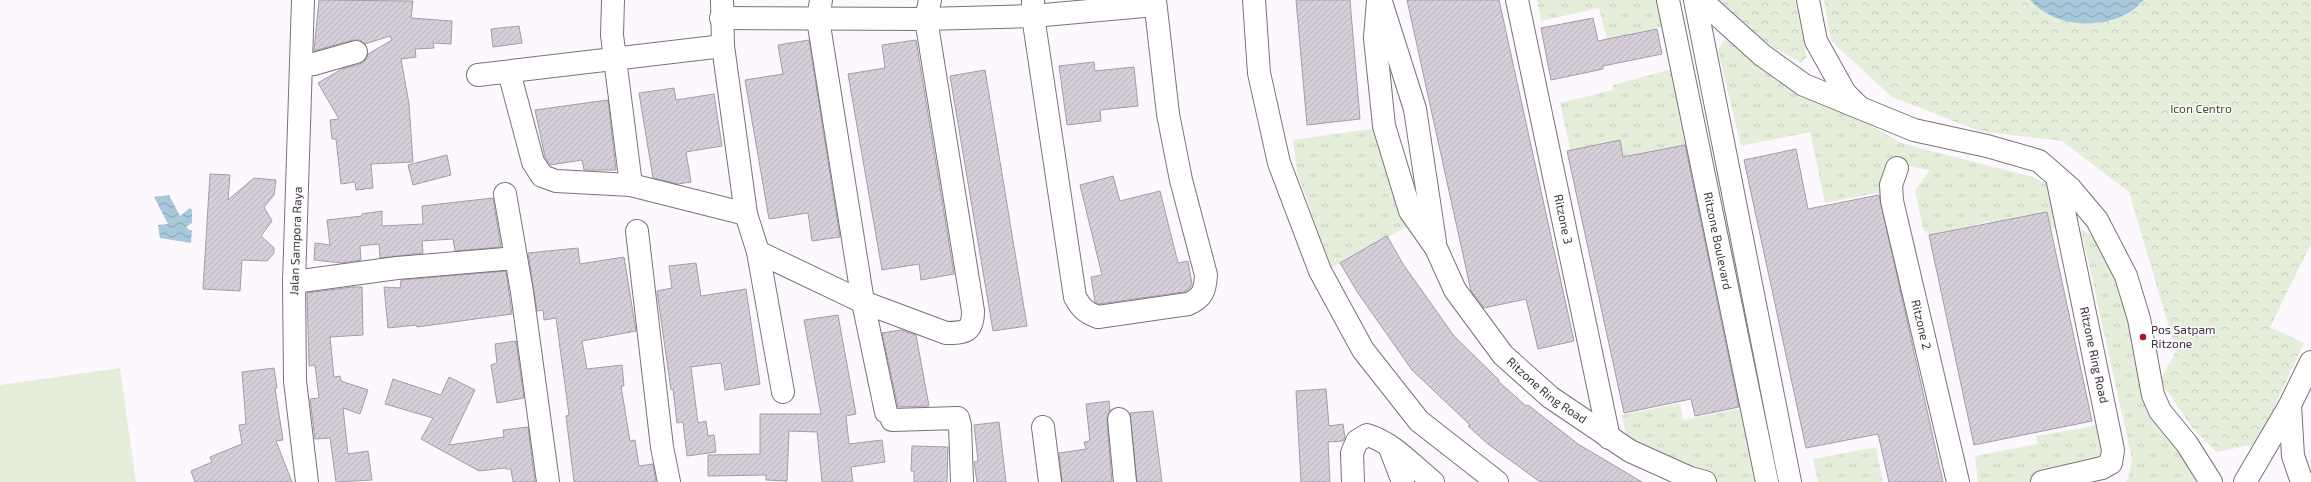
<svg xmlns="http://www.w3.org/2000/svg" width="2311" height="482" viewBox="0 0 2311 482" font-family="'Exo 2',sans-serif">
<style>
.grass{fill:url(#grass-tufts)}
.park{fill:url(#park-crowns)}
.garden{fill:#e5eedb}
.water{fill:url(#water-waves)}
.building{fill:url(#building-hatch);stroke:#a49ca6}
.lines{fill:none;stroke-linecap:round;stroke-linejoin:round}
.minor-casing{stroke:#79727b;stroke-width:24}
.minor{stroke:#fff;stroke-width:22}
.poi-dot{fill:#ab152c;stroke:#fdf8fe;stroke-width:1.5}
.labels{text-anchor:middle;stroke-width:3;stroke-linejoin:round;paint-order:stroke}
.park-label{font-size:12px;fill:#405223;stroke:#fdf8fe}
.street-label{font-size:12px;fill:#39363a;stroke:#fdf8fe}
.poi-label{font-size:12px;fill:#39363a;stroke:#fdf8fe;text-anchor:start}
</style>
<defs>
<pattern id="grass-tufts" width="24" height="20" patternUnits="userSpaceOnUse"><rect width="24" height="20" fill="#e5eedb"/><path d="M3 7l-1-3M5 7V3M7 7l1-3M15 17l-1-3M17 17v-4M19 17l1-3" fill="none" stroke="#c5cdbd"/></pattern>
<pattern id="park-crowns" width="20" height="18" patternUnits="userSpaceOnUse"><rect width="20" height="18" fill="#e5eedb"/><path d="M2 6a3 3 0 1 1 6 0M12 15a3 3 0 1 1 6 0" fill="none" stroke="#c5cdbd"/></pattern>
<pattern id="water-waves" width="16" height="10" patternUnits="userSpaceOnUse"><rect width="16" height="10" fill="#a7c7da"/><path d="M0 5q4-4 8 0t8 0" fill="none" stroke="#89a2b2"/></pattern>
<pattern id="building-hatch" width="6" height="6" patternUnits="userSpaceOnUse"><rect width="6" height="6" fill="#d6ced8"/><path d="M-1 1l2-2M0 6l6-6M5 7l2-2" fill="none" stroke="#b8b2ba"/></pattern>
</defs>
<rect width="100%" height="100%" fill="#fdf8fe"/>
<path class="grass" d="M1537,0h128l5,25 -63,15 -8,-32 -58,13z
M1727,39l9,1 41,31 124,72 132,34 18,9 7,41 -63,14 -4,-20 -62,14 -6,-6 -8,-39 15,-20 -28,-5 -16,26 -61,12 -15,-71 -69,14 -23,-95 4,-9z
M1679,67l24,104 -15,4 -111,4 -17,-76 53,-13v-5z
M1378,128l34,96 -81,44 -34,-96 -4,-32z
M2081,229l25,15 24,64 11,65 25,64 34,38 2,7h-77l3,-2 4,-21z
M1680,403l3,17 69,-14 19,76h-58l-57,-20 -30,-26 -4,-21z
M2100,425l13,40 -67,17h-68l-3,-26 62,-12 -1,-8z
M1876,447l7,35h-65l-5,-23z"/>
<path class="park" d="M1719,0h76l12,57 -6,6 -40,-23z
M1824,0h487v244l-41,83 34,16 -47,101 -40,8 -23,-22 -34,-49 16,-30 -47,-159 -67,-51 -83,-10 -87,-34 -61,-56z"/>
<path class="garden" d="M120,368l16,114h-136v-97z"/>
<path class="water" d="M2030,0h114c-5,4 -9,9 -14,12 -30,18 -76,15 -100,-12z
M169,195l11,21 10,-8 2,2v13l-6,4 3,3h3l-1,13 -31,-5 -2,-13 10,-1 -14,-27z"/>
<path class="building" d="M319,0l94,1 -2,17 41,3 -1,23 -18,-1 1,5 -19,1 1,8 -15,2 8,45 4,58 -42,2 2,24 -17,2 -1,-8 -14,2 -5,-45h-4l-2,-19 9,-1 -21,-36 24,-14 18,-5 5,-4 3,-6 24,-14 -2,-4 -25,8 -6,-4h-6l-39,11z
M1296,0h54l10,119 -53,6z
M1407,0h92l75,341 -36,8 -12,-50 -42,9 -13,-17z
M1593,18l5,23 59,-12 5,25 -59,12v3l-52,11 -10,-52z
M519,26l3,17 -29,4 -2,-18z
M809,40l31,197 -28,4 -4,-28 -39,6 -24,-139 38,-6 -5,-29z
M916,40l38,234 -33,6 -2,-16 -37,6 -34,-196 37,-6 -3,-23z
M1094,62l1,9 39,-4 4,39 -38,4 1,11 -34,4 -8,-59z
M985,70l42,256 -34,5 -43,-255z
M674,88l2,12 38,-6 8,52 -36,6 5,30 -13,2 -25,-6 -14,-85z
M608,100l8,70h-32l-2,-10 -32,5 -5,-8 -10,-47z
M1620,140l3,17 62,-12 54,262 -44,9 -4,-17 -67,14 -57,-262z
M1796,149l12,60 71,-14 64,287h-54l-11,-48 -72,14 -62,-288z
M447,155l4,20 -38,10 -5,-20z
M210,174l20,1 -2,25 26,-22 22,2 -2,15 -10,12 8,14 -11,15 13,12v5l-7,8 -25,-1 -2,31 -37,-2z
M1113,176l7,25 40,-10 18,72 10,-2 4,23 -3,5 -5,3 -85,12 -4,-2 -4,-25 11,-2 -22,-90z
M493,198l8,49 -46,4 -2,-12 -31,2 1,12 -43,5 -1,-14 -19,2 1,14 -19,3 -28,-3 1,-17 15,2 -3,-25 35,-4v-2l20,-3v15l41,-2 -1,-18z
M2047,212l45,209 -118,24 -45,-210z
M1387,236l16,28 51,72 45,44 -1,1 28,25 2,-1 50,39 64,38h-102l-52,-38 -20,-18 2,-1 -58,-55 -54,-77 -18,-30z
M578,248l2,16 44,-7 12,74 -54,10 5,28 35,-4 2,21h-3l9,55 5,-1 4,26 14,-2 3,18h-82l-8,-66 3,-1 -13,-97 -12,2 -1,-10 -6,1 -9,-58z
M696,263l5,33 45,-7 14,95 -35,6 -4,-27 -30,4 7,56 8,-2 2,15 6,-1 2,17 -29,4 -4,-34 -6,1 -4,-34 -2,1 -14,-99 15,-3 -3,-22z
M506,271l6,43 -95,13 -1,-2 -28,3 -4,-41 16,1 1,-8z
M352,287h10l1,48 -33,2 4,40 6,-1 1,5 27,9 -8,24 -17,-6 5,46 20,-3 4,29 -36,2 -6,-44 -15,1 -5,-40 9,-1 -4,-33 -6,1 -2,-73z
M838,315l18,99 -10,2 3,28 33,-4 3,22 -34,5 2,15h-31l-5,-50 -28,-1 -2,50 -21,-1v-5l-58,1v-21l52,-1v-40h61l-17,-94z
M901,330l15,5 13,71 -31,1 -16,-74z
M516,341l8,57 -27,5 -6,-38 6,-2 -2,-19z
M274,368l3,20h-2l8,52 -7,1 16,41h-97l-4,-11 21,-9 -2,-5 32,-13 -3,-19 7,-1 -4,-52z
M449,377l26,13 -26,55 55,-8 -1,-7 25,-3 7,55h-22l-2,-13h-5l-1,-1 -26,3 -58,-32 12,-21 -48,-14 8,-25 48,16z
M1326,389l3,37 14,-2 2,14 -2,3 -15,1 2,40h-29l-5,-91z
M1109,401l1,10 -3,9 5,62h-50l-3,-29 27,-4 -2,-7 6,-1 -4,-37z
M1153,411l9,71h-25l-7,-69z
M999,422l7,60h-29l-3,-20 4,-1 -4,-36z
M912,446l36,1 -1,35h-33v-11h-3z"/>
<g class="lines">
<g class="minor-casing">
<g id="minor">
<path d="M303,0l-9,282 1,99 12,101"/>
<path d="M613,0l-1,35 19,150"/>
<path d="M722,0l1,46 23,168 12,38 25,140"/>
<path d="M821,0l-3,19 45,283 23,110"/>
<path d="M1033,0v16l42,281c6,11 11,16 23,20l90,-13c15,-6 17,-14 18,-29l-25,-95 -13,-66 -13,-114"/>
<path d="M1254,0l5,73 20,90 41,108 43,79 56,71 78,61"/>
<path id="s1" d="M1378,0l-3,38 9,88 26,85 26,37 19,42 48,65 47,42 80,54 60,27 15,4"/>
<path id="s2" d="M1517,0l92,438"/>
<path id="s3" d="M1668,0l99,482"/>
<path d="M1695,0l95,482"/>
<path d="M1701,0l61,55 42,30 110,45 73,16 52,15 31,27 27,32 29,56 13,43 14,76 7,16 27,33 24,38"/>
<path d="M1808,0l8,41 29,52 13,13"/>
<path d="M1382,5l33,104 20,133"/>
<path d="M721,18l205,1 107,-3 122,-11"/>
<path d="M302,65l12,-1 42,-12"/>
<path d="M509,72l24,90 9,14 14,5 75,4 115,29"/>
<path d="M478,75l245,-29"/>
<path id="s4" d="M1897,168l-6,17 1,16 66,281"/>
<path d="M505,194l17,98 26,190"/>
<path d="M637,231l25,216 7,35"/>
<path d="M758,252l105,50 83,31c19,0 27,-1 27,-22l-47,-292 4,-19"/>
<path d="M294,282l103,-14 119,-10"/>
<path d="M2290,405l3,51 9,26"/>
<path d="M1119,419l6,63"/>
<path d="M892,420l66,-2 2,7 2,57"/>
<path d="M1043,427l7,55"/>
<path d="M1390,448l13,34"/>
<path d="M1353,482l-1,-29 5,-12 10,-6c25,7 46,31 66,47"/>
<path d="M2042,482l60,-14 9,-5 2,-13 -56,-273"/>
<path d="M2245,482l45,-77 21,-43"/>
</g>
</g>
<use href="#minor" class="minor"/>
</g>
<circle class="poi-dot" cx="2143" cy="337" r="4"/>
<g class="labels">
<g class="park-label">
<text x="2201" y="113">Icon Centro</text>
</g>
<g class="street-label">
<text dy="4" stroke="none"><textPath href="#s2" startOffset="224">Ritzone 3</textPath></text>
<text transform="translate(296 241) rotate(-88)" y="4">Jalan Sampora Raya</text>
<text dy="4" stroke="none"><textPath href="#s3" startOffset="246">Ritzone Boulevard</textPath></text>
<text dy="4" stroke="none"><textPath href="#s4" startOffset="161">Ritzone 2</textPath></text>
<text transform="translate(2094 355) rotate(78)" y="4">Ritzone Ring Road</text>
<text dy="4" stroke="none"><textPath href="#s1" startOffset="444">Ritzone Ring Road</textPath></text>
</g>
<g class="poi-label">
<text x="2151" y="334">Pos Satpam<tspan x="2151" dy="14">Ritzone</tspan></text>
</g>
</g>
</svg>
